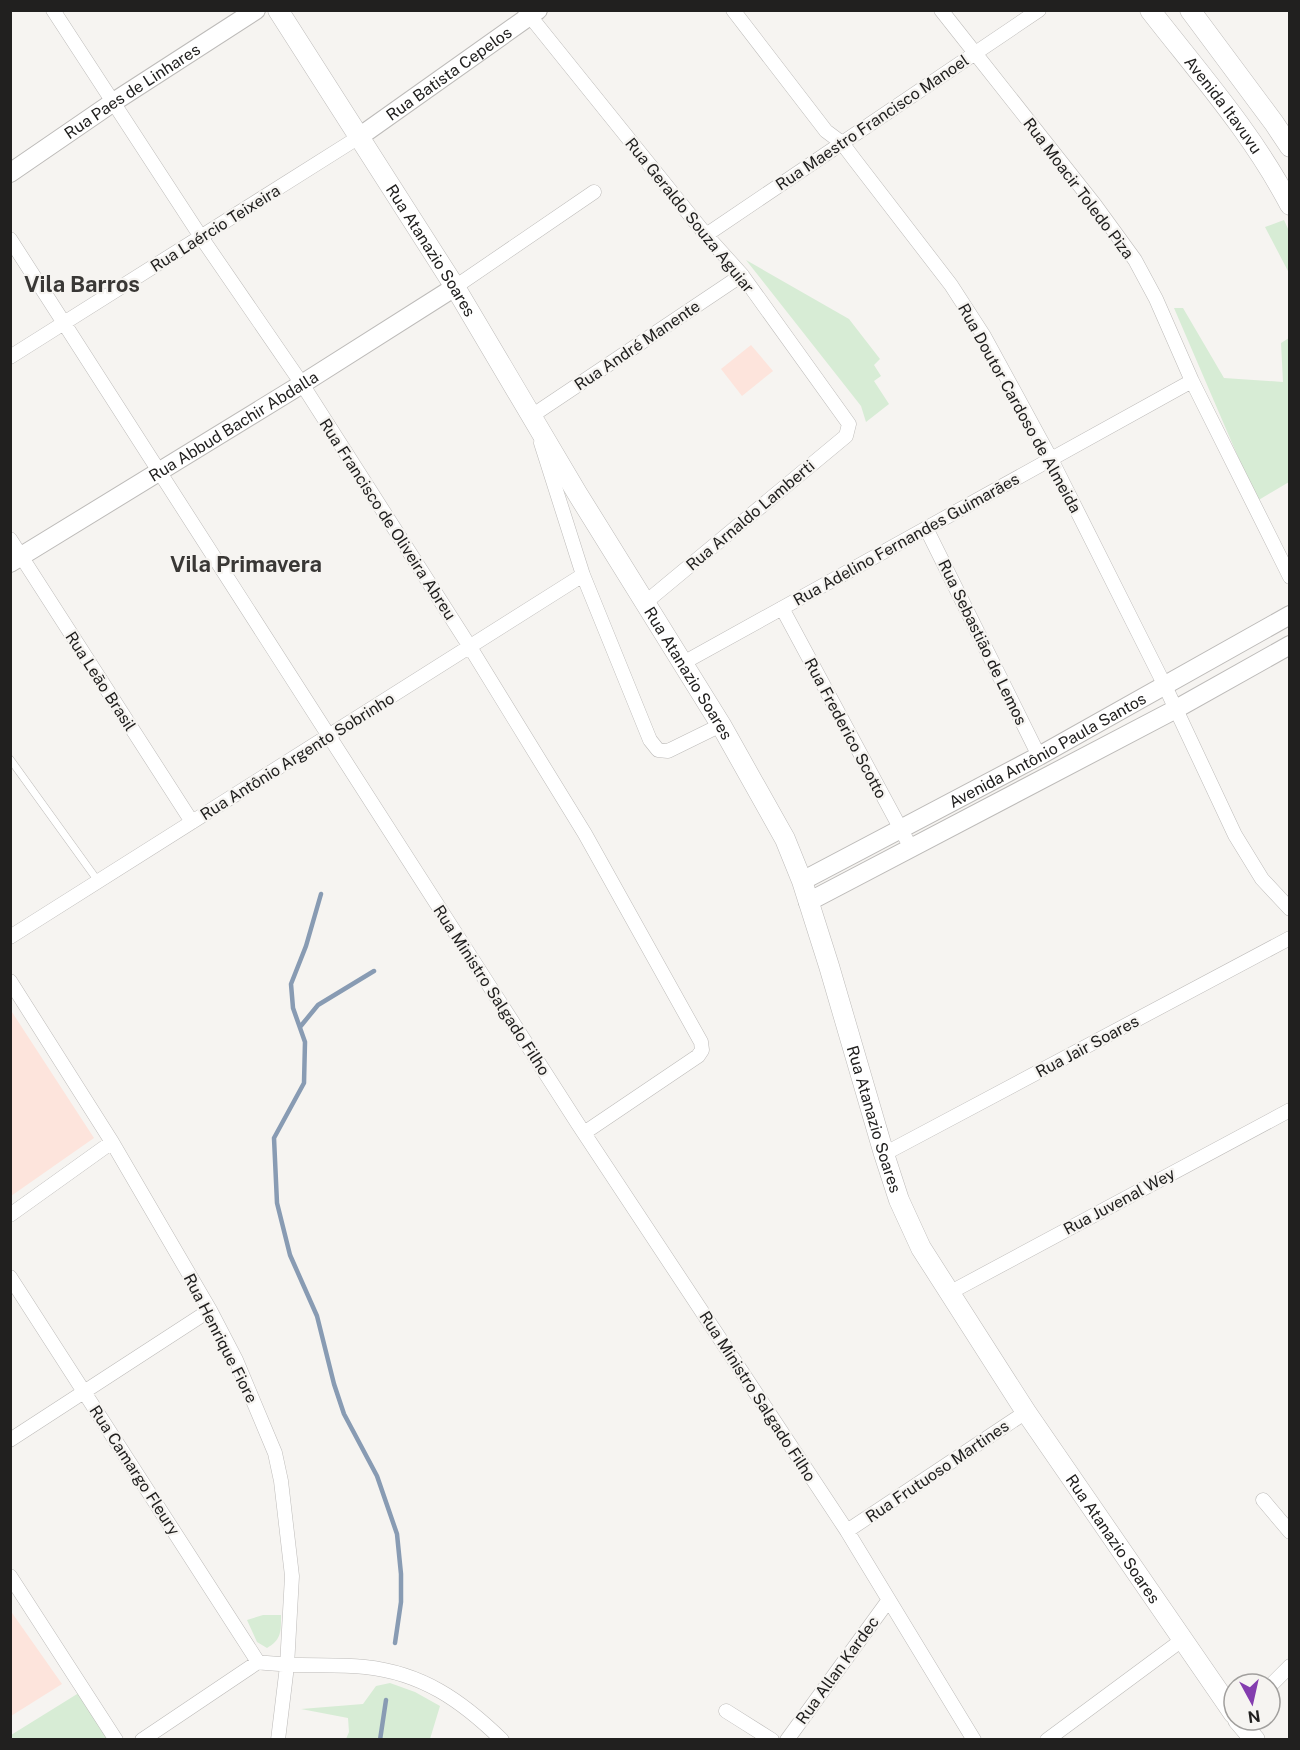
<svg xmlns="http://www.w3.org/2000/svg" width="1300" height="1750" viewBox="0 0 1300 1750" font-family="'Public Sans',sans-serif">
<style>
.education{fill:#fde4dc}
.green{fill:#d7ecd5}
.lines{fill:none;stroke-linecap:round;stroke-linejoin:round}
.stream{stroke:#889bb3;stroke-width:4.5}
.service-casing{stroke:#bdbbb9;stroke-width:8}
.minor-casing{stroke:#bdbbb9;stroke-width:15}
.tertiary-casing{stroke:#bdbbb9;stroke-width:20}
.secondary-casing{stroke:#bdbbb9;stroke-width:21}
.service{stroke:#fff;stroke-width:7}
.minor{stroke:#fff;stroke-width:14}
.tertiary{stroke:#fff;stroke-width:18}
.secondary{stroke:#fff;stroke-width:20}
.labels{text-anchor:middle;stroke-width:4.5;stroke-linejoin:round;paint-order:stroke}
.street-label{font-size:16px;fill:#21201f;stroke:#f6f4f1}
.district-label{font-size:22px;font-weight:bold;fill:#393735;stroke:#f6f4f1}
</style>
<rect width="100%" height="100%" fill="#f6f4f1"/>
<path class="education" d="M751,345l22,26 -31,25 -21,-27z
M10,1009l84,129 -83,58h-1z
M10,1610l52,74 -51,32h-1z"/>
<path class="green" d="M1284,220l5,11v42l-24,-46z
M746,260l103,59 31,40 -6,6 7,11 -7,5 15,23 -23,18 -5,-16z
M1174,308h9l41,70 59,4 -2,-39 8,-5v144l-32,19z
M263,1615h18c0,15 1,25 -14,33l-10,-6 -10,-22z
M390,1683l25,9 25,14 -10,33h-84l3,-7 -1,-14 -47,-9 62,-5 13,-18z
M82,1691l32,49h-103v-5z"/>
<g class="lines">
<path class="stream" d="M321,894l-15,52 -15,38 2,24 12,34 -1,41 -30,55 3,65 13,52 27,61 17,68 10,30 33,62 20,58 4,40v28l-6,41
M300,1027l18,-22 56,-34
M380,1740l6,-40"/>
<g class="service-casing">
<path id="service" d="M10,759l88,122"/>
</g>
<g class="minor-casing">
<path id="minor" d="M53,10l148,227 101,147 168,263 115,187 116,208 1,8 -4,6 -114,77
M525,10l181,225 36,40 107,149 -3,12 -200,166
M733,10l93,121 16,12 12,16 97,126 33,51 67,123 114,227 70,149 27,44 28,30
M941,10l154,195 40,55 21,39 36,82 98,196
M706,235l333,-225
M10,239l568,885 269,407 127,209
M455,287l139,-95
M10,357l349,-220
M536,425l-3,-10 209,-140
M541,443l42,132 67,165 8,10 10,1 53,-26
M926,528l113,228
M10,539l182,283
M782,608l129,240
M683,663l509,-282
M10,937l573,-362
M10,981l102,161 98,168 26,50 39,93 6,28 11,95 -5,90 -9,74
M884,1154l406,-216
M10,1215l102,-73
M10,1277l248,385
M949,1293l341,-183
M10,1440l200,-130
M1263,1500l27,32
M847,1531l179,-119
M10,1576l106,164
M1270,1686l20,-20
M726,1711l46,29
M142,1740l116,-78c36,5 71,2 107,5 57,6 96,33 137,73
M787,1740l101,-139
M1047,1740l135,-100"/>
</g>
<g class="tertiary-casing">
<g id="tertiary">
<path id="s1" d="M359,137l179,-127"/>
<path id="s2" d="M10,173l102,-70 144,-93"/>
<path id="s3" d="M10,563l292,-179 153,-97"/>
<path id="s4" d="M802,881l237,-125 251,-141"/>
<path d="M808,902l368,-193 114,-64"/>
</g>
</g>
<g class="secondary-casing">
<g id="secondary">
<path id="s5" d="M278,10l177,277 122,206 144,232 64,114 17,42 27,85 55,188 15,46 22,48 105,164 208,302"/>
<path id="s6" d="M1150,10c49,63 103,124 140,195"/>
<path d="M1190,10l84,113 16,24"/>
<path d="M1238,1720l17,20"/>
</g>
</g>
<use href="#service" class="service"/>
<use href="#minor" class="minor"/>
<use href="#tertiary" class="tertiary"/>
<use href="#secondary" class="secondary"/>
</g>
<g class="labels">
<g class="street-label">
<text dy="6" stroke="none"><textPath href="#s1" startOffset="110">Rua Batista Cepelos</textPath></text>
<text dy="6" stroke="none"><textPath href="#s2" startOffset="147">Rua Paes de Linhares</textPath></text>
<text dy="6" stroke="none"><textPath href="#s6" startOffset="120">Avenida Itavuvu</textPath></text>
<text transform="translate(872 122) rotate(-34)" y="6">Rua Maestro Francisco Manoel</text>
<text transform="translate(1079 188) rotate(53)" y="6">Rua Moacir Toledo Piza</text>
<text transform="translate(690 215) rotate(51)" y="6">Rua Geraldo Souza Aguiar</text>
<text transform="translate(215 228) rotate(-32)" y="6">Rua Laércio Teixeira</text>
<text dy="6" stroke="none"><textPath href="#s5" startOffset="285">Rua Atanazio Soares</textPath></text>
<text transform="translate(637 345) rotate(-34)" y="6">Rua André Manente</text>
<text transform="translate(1020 408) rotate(61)" y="6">Rua Doutor Cardoso de Almeida</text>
<text dy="6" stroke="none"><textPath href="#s3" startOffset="262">Rua Abbud Bachir Abdalla</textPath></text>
<text transform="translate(750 515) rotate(-40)" y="6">Rua Arnaldo Lamberti</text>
<text transform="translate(388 519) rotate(57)" y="6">Rua Francisco de Oliveira Abreu</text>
<text transform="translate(906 539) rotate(-29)" y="6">Rua Adelino Fernandes Guimarães</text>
<text transform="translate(983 642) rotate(64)" y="6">Rua Sebastião de Lemos</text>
<text dy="6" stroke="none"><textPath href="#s5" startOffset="780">Rua Atanazio Soares</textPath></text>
<text transform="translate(101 681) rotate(57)" y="6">Rua Leão Brasil</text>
<text transform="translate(846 728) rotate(62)" y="6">Rua Frederico Scotto</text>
<text dy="6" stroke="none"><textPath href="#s4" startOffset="278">Avenida Antônio Paula Santos</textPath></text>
<text transform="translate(297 756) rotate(-32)" y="6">Rua Antônio Argento Sobrinho</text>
<text transform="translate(492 990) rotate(57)" y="6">Rua Ministro Salgado Filho</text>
<text transform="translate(1087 1046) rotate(-28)" y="6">Rua Jair Soares</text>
<text dy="6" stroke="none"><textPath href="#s5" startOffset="1266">Rua Atanazio Soares</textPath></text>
<text transform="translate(1119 1201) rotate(-28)" y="6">Rua Juvenal Wey</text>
<text transform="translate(221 1338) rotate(63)" y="6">Rua Henrique Fiore</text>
<text transform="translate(758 1396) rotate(57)" y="6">Rua Ministro Salgado Filho</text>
<text transform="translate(135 1470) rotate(57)" y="6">Rua Camargo Fleury</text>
<text transform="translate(937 1471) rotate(-34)" y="6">Rua Frutuoso Martines</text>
<text dy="6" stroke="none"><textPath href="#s5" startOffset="1752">Rua Atanazio Soares</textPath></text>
<text transform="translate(837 1670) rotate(-54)" y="6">Rua Allan Kardec</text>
</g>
<g class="district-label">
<text x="82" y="292">Vila Barros</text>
<text x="246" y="572">Vila Primavera</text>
</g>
</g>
<rect width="1300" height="1750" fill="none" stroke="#21201f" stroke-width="24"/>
<g transform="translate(1252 1702) rotate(172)"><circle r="28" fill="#f6f4f1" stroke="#a19f9d" stroke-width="1.5"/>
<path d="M0-4.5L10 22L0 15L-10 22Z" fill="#843daf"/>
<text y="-9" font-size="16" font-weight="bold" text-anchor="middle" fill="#21201f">N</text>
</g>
</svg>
